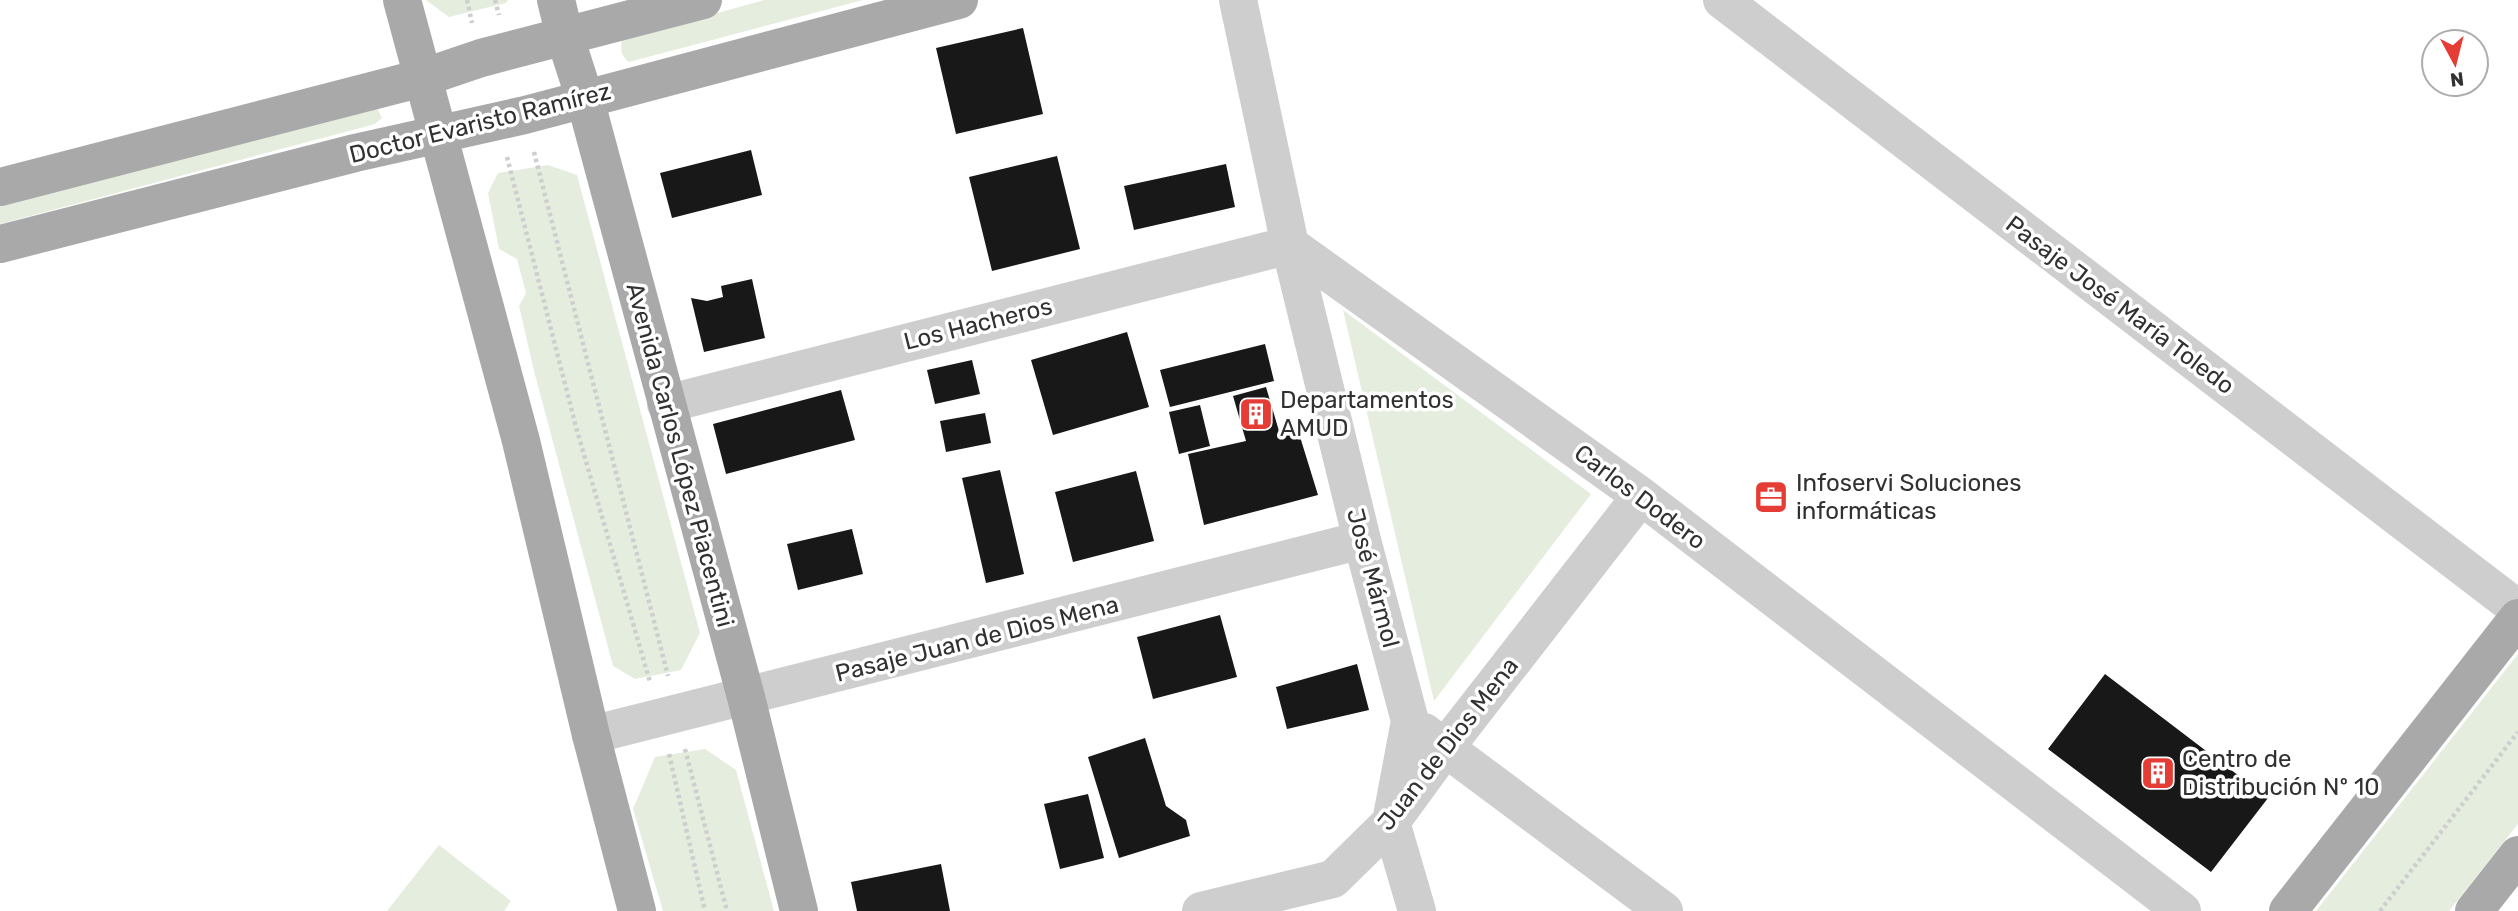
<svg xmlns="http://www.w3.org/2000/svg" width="2518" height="911" viewBox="0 0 2518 911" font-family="Rubik,sans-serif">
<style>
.green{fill:#e5eddf}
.building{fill:#181818}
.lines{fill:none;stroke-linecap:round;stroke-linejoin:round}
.path{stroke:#cecece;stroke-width:4.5;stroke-dasharray:3.5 3.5;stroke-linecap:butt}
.minor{stroke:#cecece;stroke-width:38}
.major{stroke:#a9a9a9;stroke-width:38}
.labels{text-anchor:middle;stroke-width:7;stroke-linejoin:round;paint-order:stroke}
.street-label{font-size:24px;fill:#313131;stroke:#fff}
.poi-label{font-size:24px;fill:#313131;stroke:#fff;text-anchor:start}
</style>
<rect width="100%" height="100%" fill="#fff"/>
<path class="green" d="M426,0h82l-2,3 -57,14z
M764,0h99l-234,62c-8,-7 -9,-12 -7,-22z
M376,106l6,12 -7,6 -375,100v-21z
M548,165l29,10 123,458 -19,37 -46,9 -22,-13 -79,-295 -15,-65 7,-13 -9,-34 -18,-10 -11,-56 10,-20z
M1343,310l248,184 -157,207z
M2518,654v170l-69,87h-133z
M705,749l31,21 38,141h-111l-30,-102 22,-52z
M439,845l72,56 -7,10h-117z"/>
<path class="building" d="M1023,28l20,86 -87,20 -20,-86z
M751,150l11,45 -90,23 -12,-45z
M1057,156l23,93 -88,22 -23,-94z
M1226,164l9,43 -101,23 -10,-44z
M752,279l13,59 -61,14 -13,-54 16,3 16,-4 -2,-11z
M1127,332l22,75 -96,28 -22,-75z
M1265,344l9,37 -104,26 -10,-37z
M972,360l8,34 -45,10 -8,-34z
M1266,387l13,44 18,-4 21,68 -114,30 -16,-71 58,-13 -13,-45z
M841,390l14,50 -129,34 -13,-50z
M1200,405l10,41 -31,8 -10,-42z
M985,413l6,30 -45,9 -6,-31z
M1000,470l24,104 -38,9 -24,-105z
M1136,471l18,70 -81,21 -18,-70z
M852,529l11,45 -65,16 -11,-46z
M1220,615l17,62 -84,22 -16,-62z
M1357,664l12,46 -82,19 -11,-42z
M2105,674l163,124 -57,74 -163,-123z
M1145,738l21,68 20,14 4,16 -71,22 -31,-101z
M1088,794l16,64 -44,11 -16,-65z
M941,864l9,47h-93l-6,-29z"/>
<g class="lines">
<path class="path" d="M467,0l5,23
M495,0l4,15
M534,152l134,524
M507,157l69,270 74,255
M685,749l42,162
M669,754l36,157
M2380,911l138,-179"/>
<path class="minor" d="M1238,0l52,245 72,295 48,181 -19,101 26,89
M1722,0l796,609
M1290,245l351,251 541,415
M666,404l624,-159
M1424,732l240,179
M591,735l771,-195
M1201,911l132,-32 58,-57 54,-74 196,-252"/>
<path class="major" d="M402,0l119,441 70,294 46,176
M556,0l9,37 20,62 161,598 53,214
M0,187l422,-109 59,-20 222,-58
M0,244l355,-91 170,-38 434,-115
M2288,911l230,-293
M2474,911l44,-56"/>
</g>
<defs>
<g id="building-square" transform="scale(1.75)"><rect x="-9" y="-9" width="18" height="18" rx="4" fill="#e53c35" stroke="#fff"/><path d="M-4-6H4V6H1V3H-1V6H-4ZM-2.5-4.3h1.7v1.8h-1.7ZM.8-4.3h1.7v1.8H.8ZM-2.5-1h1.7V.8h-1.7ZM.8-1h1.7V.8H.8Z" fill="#fff"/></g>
<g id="office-square" transform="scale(1.75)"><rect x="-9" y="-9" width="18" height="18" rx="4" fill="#e53c35" stroke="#fff"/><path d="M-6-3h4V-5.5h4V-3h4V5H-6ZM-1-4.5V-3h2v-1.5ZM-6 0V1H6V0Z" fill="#fff"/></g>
</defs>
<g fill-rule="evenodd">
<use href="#building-square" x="1256" y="414"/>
<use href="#office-square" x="1771" y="497"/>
<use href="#building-square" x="2158" y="773"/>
</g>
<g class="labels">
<g class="street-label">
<text transform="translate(480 123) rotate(-14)" y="8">Doctor Evaristo Ramírez</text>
<text transform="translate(2120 305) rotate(37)" y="8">Pasaje José María Toledo</text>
<text transform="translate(978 324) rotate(-14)" y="8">Los Hacheros</text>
<text transform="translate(680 455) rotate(75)" y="8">Avenida Carlos López Piacentini</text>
<text transform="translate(1640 497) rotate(37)" y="8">Carlos Dodero</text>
<text transform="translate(1373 578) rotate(75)" y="8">José Mármol</text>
<text transform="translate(977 639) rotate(-14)" y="8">Pasaje Juan de Dios Mena</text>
<text transform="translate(1448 744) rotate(-52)" y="8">Juan de Dios Mena</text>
</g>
<g class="poi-label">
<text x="1280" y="408">Departamentos<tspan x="1280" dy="28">AMUD</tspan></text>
<text x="1796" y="491">Infoservi Soluciones<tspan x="1796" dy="28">informáticas</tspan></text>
<text x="2182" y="767">Centro de<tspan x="2182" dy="28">Distribución Nº 10</tspan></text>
</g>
</g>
<g transform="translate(2455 63) rotate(173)"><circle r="33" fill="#ffffff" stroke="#adadad" stroke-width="2"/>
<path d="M0-5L12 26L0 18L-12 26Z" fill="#e53c35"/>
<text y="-10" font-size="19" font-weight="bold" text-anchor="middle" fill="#313131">N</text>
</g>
</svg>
